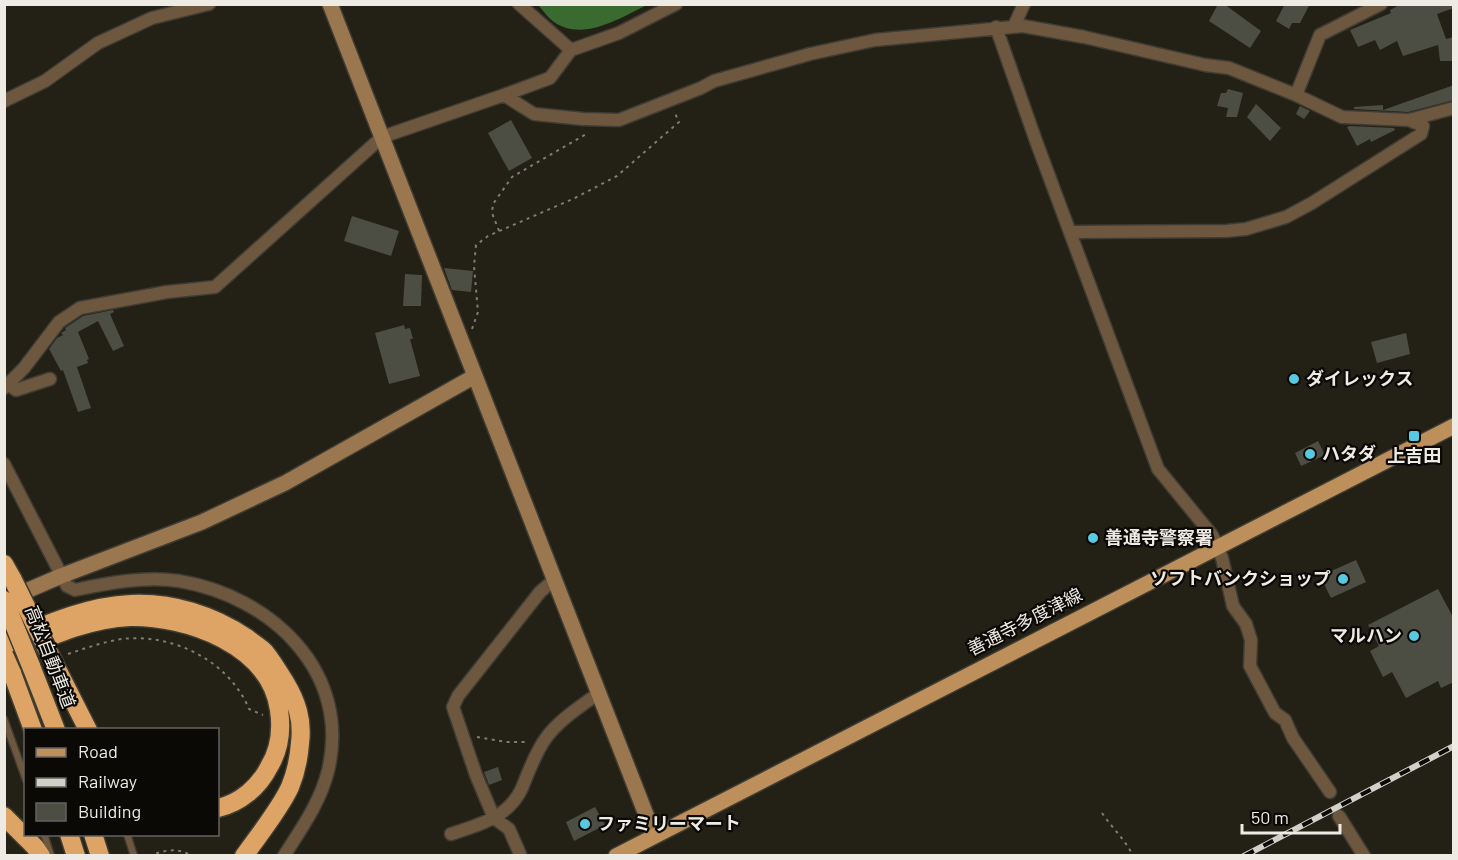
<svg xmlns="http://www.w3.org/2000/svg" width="1458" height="860" viewBox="0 0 1458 860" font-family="Barlow,'Noto Sans JP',sans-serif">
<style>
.water{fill:#396b30}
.building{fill:#4c4e43}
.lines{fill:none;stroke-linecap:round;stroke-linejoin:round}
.lane-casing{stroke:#3f3c33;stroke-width:9}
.street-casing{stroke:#3f3c33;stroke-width:15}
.secondary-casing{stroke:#3f3c33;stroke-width:18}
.primary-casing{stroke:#3f3c33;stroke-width:18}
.highway-casing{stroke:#3f3c33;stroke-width:21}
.path{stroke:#7f7c74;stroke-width:2;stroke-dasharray:3 4.5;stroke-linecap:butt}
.lane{stroke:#6e573f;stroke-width:6}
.street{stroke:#6e573f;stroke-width:12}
.secondary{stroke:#9b774f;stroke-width:15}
.primary{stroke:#bd8f5b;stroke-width:15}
.highway{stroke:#dda465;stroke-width:18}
.rail-casing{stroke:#d3d0c9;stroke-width:6}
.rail{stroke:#0b0906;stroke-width:4;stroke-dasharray:11;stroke-linecap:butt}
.highway-bridge-casing{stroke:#3f3c33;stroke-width:21;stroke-linecap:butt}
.highway-bridge{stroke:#dda465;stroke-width:18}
.poi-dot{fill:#55cae0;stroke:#0b0906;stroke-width:2}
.labels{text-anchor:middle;stroke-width:4.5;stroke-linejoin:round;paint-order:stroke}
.poi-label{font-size:18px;font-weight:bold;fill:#eeebe5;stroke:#0b0906;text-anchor:start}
.street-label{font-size:18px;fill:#eeebe5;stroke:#0b0906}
</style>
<rect width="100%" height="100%" fill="#232016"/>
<path class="water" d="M538,5h109c-27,13 -64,37 -93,17 -6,-4 -11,-12 -16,-17z"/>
<path class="building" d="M1218,4h6l37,27 -11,17 -41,-27z
M1285,4h25l-10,19h-8l-3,6 -13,-8z
M1401,4h53v4l-17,6 9,25 8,-2v24h-14l-2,-16 -35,11 -6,-15 -17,9 -5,-10 -17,7 -8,-17 41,-17 -1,-3z
M1454,85v15l-46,12 -54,-3v-2l29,-2v5z
M1228,89l15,4 -6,24h-11l2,-9 -11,-2 4,-13h5z
M1256,104l25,24 -11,13 -23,-24z
M1300,106l10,5 -6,8 -8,-5z
M511,120l21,38 -23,13 -21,-38z
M1350,126l44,2 1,2 -24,12 -1,-3 -13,7 -10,-19z
M352,216l47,15 -8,25 -47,-15z
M444,268l29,3 -2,21 -19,-2z
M405,274l17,1 -1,31h-18z
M113,310l1,2 -4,2 14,32 -11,5 -15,-30 -20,11 11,27 -2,1 1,3 -11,4 14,41 -13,4 -15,-42 -2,1 -12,-22 8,-11 6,-3 -2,-2 5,-3 -1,-2 18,-12z
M404,325l1,4 5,-1 3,11h-3l10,37 -31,8 -14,-51z
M1406,333l4,21 -33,9 -6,-21z
M1318,441l7,14 -24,11 -6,-13z
M1356,560l10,22 -35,16 -11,-22z
M1438,589l16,30v63l-13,6 -3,-7 -32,17 -14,-26 -9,5 -13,-26 9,-5 -11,-21z
M498,767l4,13 -13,5 -5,-13z
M595,807l10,18 -31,16 -8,-19z"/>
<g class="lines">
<g class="lane-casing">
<path id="lane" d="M4,719l22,61
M44,834l7,22
M127,834l7,22"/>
</g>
<g class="street-casing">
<path id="street" d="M1014,26l10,-22
M996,27l40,114 122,328 54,66 10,23 11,48 13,18 5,16 -1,26 25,47 10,7 8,18 37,54
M571,50l48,-17 57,-29
M504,95l46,-17 21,-28 -52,-46
M1296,95l24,-60 61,-31
M4,101l41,-20 53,-38 54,-25 57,-14
M1071,232l155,-1 20,-2 40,-12 26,-14 109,-69 2,-8 -14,-6
M8,384l8,6 34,-11
M4,388l20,-20 35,-46 21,-14 87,-16 48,-5 167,-150 122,-42 30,19 49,5 36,1 82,-32 13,-7 96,-27 65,-14 148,-14 61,11 121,28 24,3 67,27 46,22 67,3 45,-12
M4,464l63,122 8,4c32,-7 70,-14 104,-9 92,15 173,91 149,190 -8,32 -27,58 -44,85
M1339,816l25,40
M451,834c28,-9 58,-17 71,-46 7,-17 13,-35 24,-50 13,-18 35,-32 53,-45
M520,854l-11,-25 -15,-11 -18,-43 -23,-68 5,-11 82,-104 14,-12"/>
</g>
<g class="secondary-casing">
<path id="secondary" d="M330,4l324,831
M10,598l51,-22 141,-54 83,-39 190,-107"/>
</g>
<g class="primary-casing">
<path id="primary" d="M616,856l838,-430"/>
</g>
<g class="highway-casing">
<path id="highway" d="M4,564l9,16
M4,642c41,-17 82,-36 127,-38 41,-2 82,11 116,34 6,5 13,9 18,14 8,10 14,20 20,30 12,20 18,38 15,61 -1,14 -5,32 -10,44 -10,22 -32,49 -46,69
M4,656c41,-17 81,-37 126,-39 57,-1 140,28 149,93 3,20 1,39 -10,57 -10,20 -29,36 -51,41
M52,659l36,71
M31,666l25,64
M12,673l21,57
M4,816l31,31 6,9
M69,834l7,22
M93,834l7,22"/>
</g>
<path class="path" d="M499,231l-7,-18 1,-9 19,-27 76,-44
M472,329l6,-17 -4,-46 2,-21 12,-9 87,-38 42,-22 62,-54 -5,-11
M68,654c18,-6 35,-12 54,-15 51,-6 107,22 127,70l14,6
M477,737l29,5h22
M1102,813c10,15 23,26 31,43
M149,856c16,-6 28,-9 43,0"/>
<use href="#lane" class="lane"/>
<use href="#street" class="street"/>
<use href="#secondary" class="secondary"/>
<use href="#primary" class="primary"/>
<use href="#highway" class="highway"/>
<g class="rail-casing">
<path id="rail" d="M1244,856l210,-110"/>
</g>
<use href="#rail" class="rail"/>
<g class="highway-bridge-casing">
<path id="highway-bridge" d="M13,580l39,79
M4,600l27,66
M4,655l8,18"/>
</g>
<use href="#highway-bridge" class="highway-bridge"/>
</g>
<g class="poi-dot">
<circle cx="1294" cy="379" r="6"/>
<rect x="1408" y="430" width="12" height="12" rx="3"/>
<circle cx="1310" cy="454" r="6"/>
<circle cx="1093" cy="538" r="6"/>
<circle cx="1343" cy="579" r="6"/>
<circle cx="1414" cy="636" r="6"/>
<circle cx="585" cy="824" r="6"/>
</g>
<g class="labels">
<g class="poi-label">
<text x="1306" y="385">ダイレックス</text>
<text x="1322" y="460">ハタダ</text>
<text x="1414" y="462" text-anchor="middle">上吉田</text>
<text x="1105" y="544">善通寺警察署</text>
<text x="1331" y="585" text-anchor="end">ソフトバンクショップ</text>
<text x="1402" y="642" text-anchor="end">マルハン</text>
<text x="597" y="830">ファミリーマート</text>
</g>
<g class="street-label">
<text transform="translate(1025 622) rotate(-27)" y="6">善通寺多度津線</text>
<text transform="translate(50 657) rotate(69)" y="6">高松自動車道</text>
</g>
</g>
<rect width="1458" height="860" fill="none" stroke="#eeebe5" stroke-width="12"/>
<rect x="24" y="728" width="195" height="108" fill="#0b0906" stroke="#66635f" stroke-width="1.5"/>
<rect x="36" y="748" width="30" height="9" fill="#bd8f5b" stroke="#66635f" stroke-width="1.5"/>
<text x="78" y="758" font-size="18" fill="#eeebe5">Road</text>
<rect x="36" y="778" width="30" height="9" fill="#d3d0c9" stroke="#66635f" stroke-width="1.5"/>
<text x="78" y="788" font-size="18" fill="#eeebe5">Railway</text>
<rect x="36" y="803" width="30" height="18" fill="#4c4e43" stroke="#66635f" stroke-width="1.5"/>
<text x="78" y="818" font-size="18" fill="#eeebe5">Building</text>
<path d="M1242 824v9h98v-9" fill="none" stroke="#eeebe5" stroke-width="3"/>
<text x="1251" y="824" font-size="18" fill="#eeebe5" stroke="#0b0906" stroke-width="4.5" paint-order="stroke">50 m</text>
</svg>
